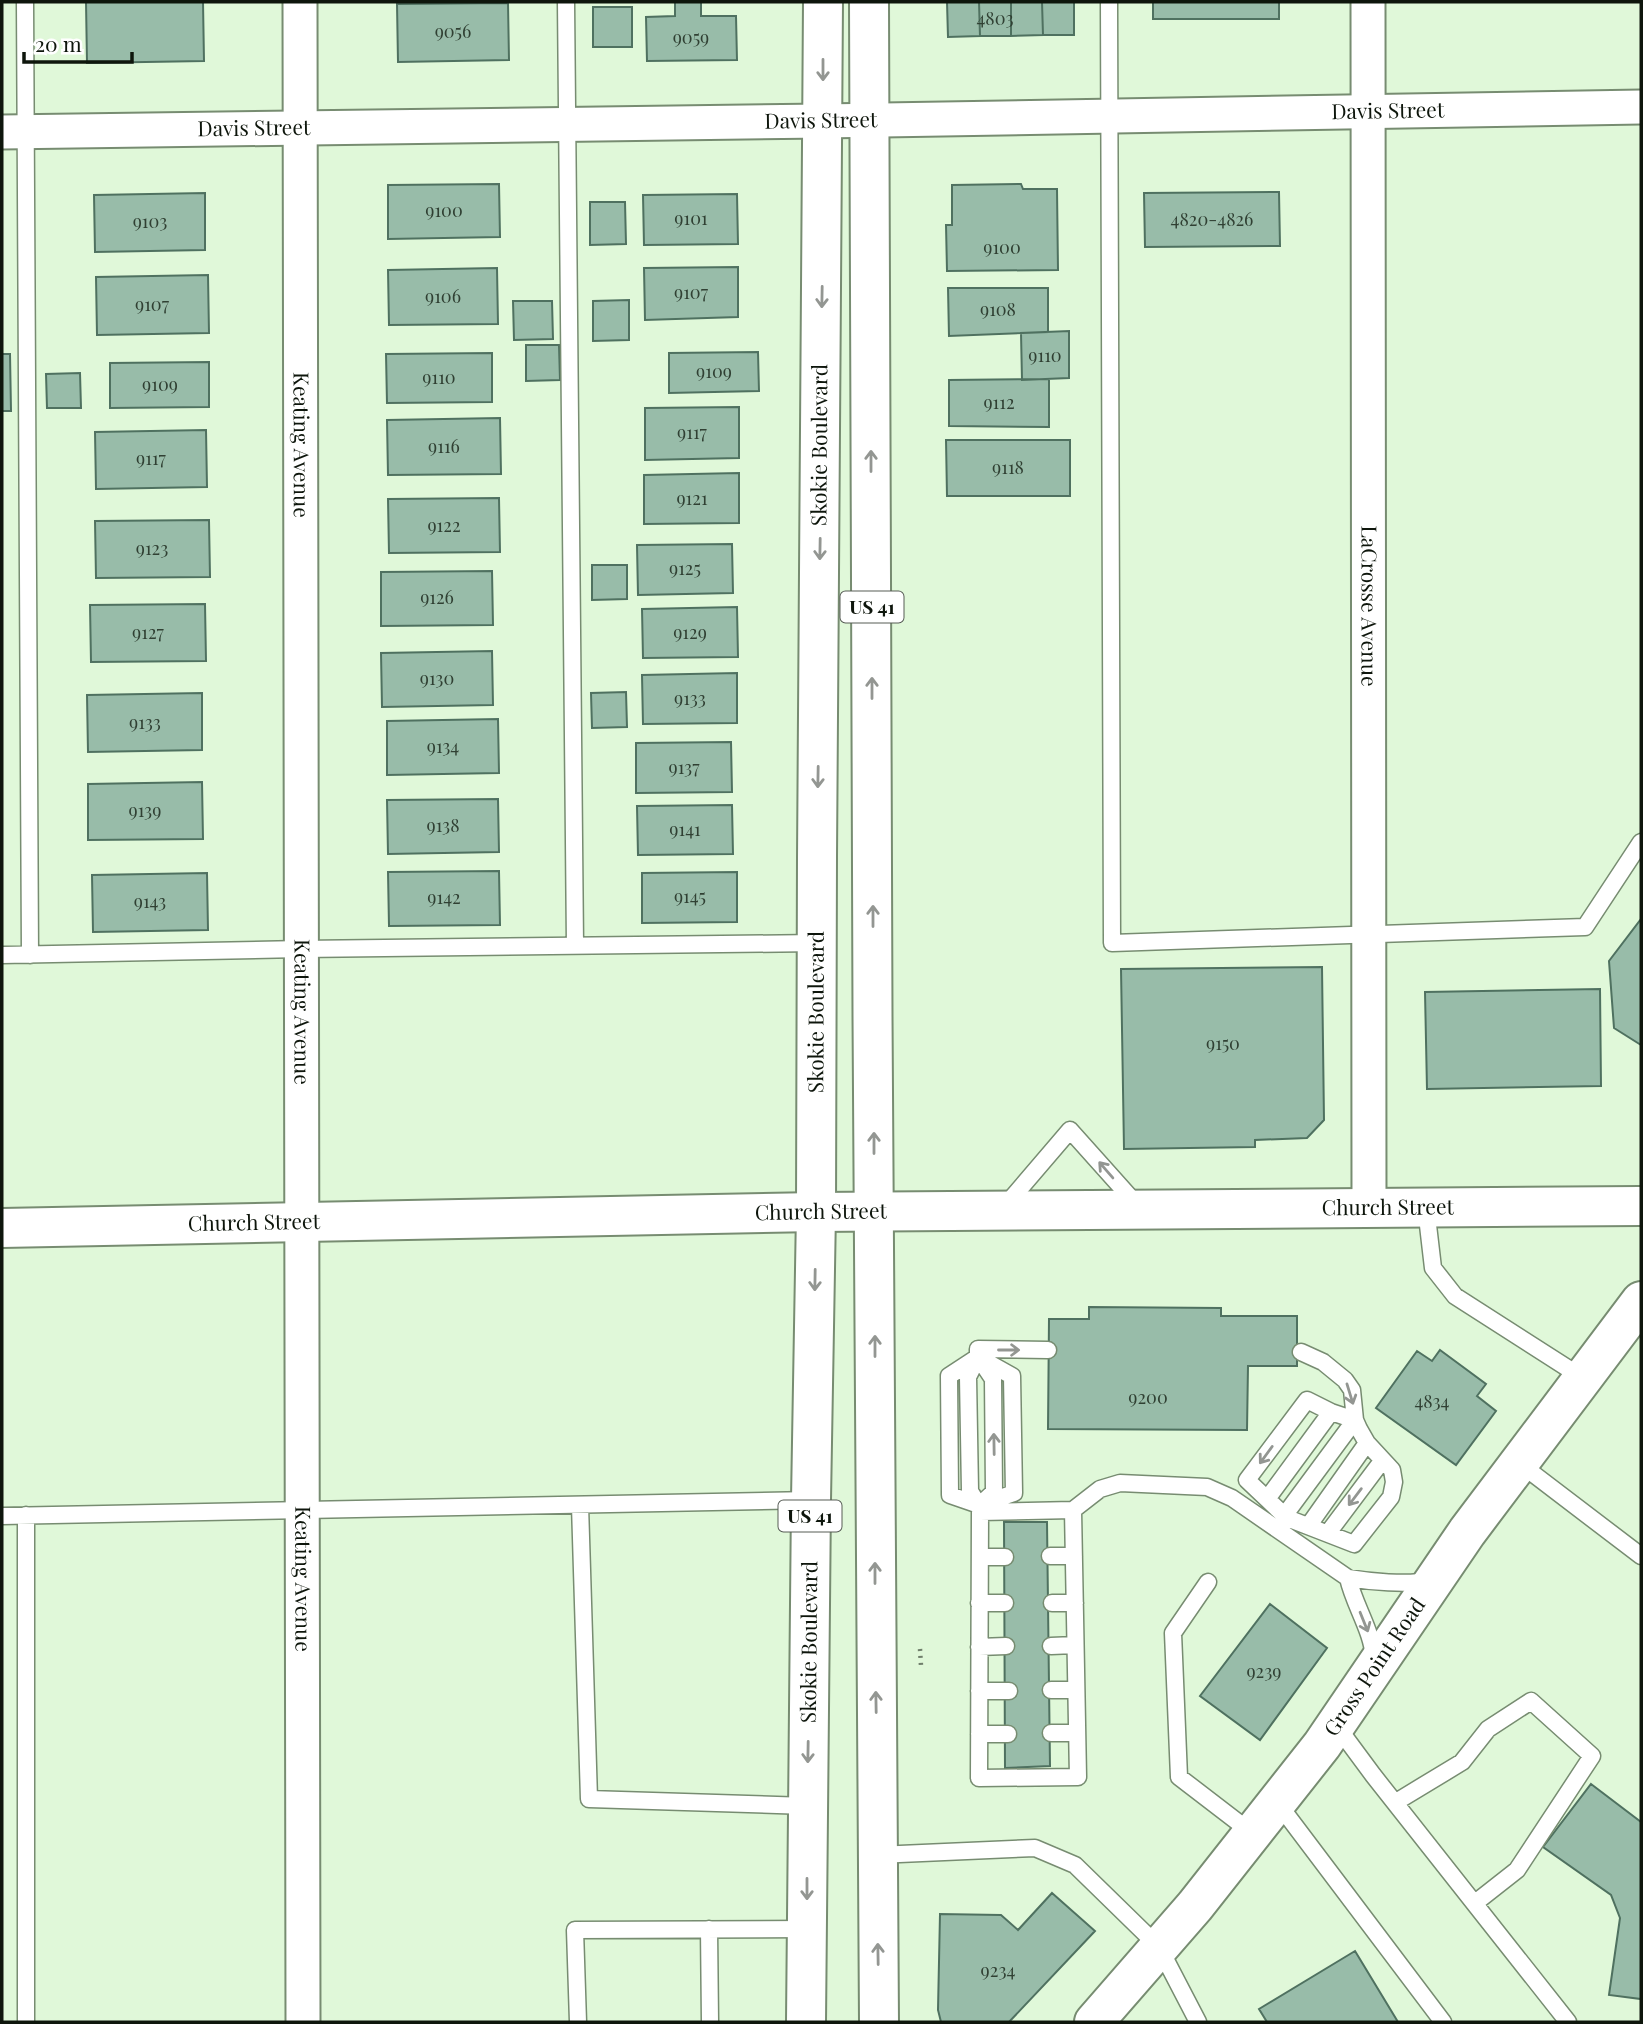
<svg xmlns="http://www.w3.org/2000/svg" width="1643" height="2024" viewBox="0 0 1643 2024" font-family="'Playfair Display',serif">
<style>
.building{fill:#98bca9;stroke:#4f7160;stroke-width:2}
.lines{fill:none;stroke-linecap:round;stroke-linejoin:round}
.lane-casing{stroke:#778c71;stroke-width:19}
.street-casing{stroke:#778c71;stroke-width:37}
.secondary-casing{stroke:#778c71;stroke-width:42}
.primary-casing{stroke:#778c71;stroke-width:42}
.path{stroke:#6f7e6b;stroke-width:4.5;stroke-dasharray:2 5;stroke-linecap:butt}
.lane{stroke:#fff;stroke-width:16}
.street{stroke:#fff;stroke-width:33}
.secondary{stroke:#fff;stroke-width:38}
.primary{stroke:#fff;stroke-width:38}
.oneway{stroke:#939692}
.labels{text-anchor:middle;stroke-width:5;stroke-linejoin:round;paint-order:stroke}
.number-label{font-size:18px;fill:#304033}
.shield{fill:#fff;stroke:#565c55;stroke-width:2}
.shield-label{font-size:19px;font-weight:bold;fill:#0e160c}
.street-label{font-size:21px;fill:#0e160c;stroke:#fff}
</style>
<rect width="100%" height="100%" fill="#e0f8d9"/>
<path class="building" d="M86,2h117l1,59 -117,2z
M675,2h26v14h35l1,44 -90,1 -1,-44 29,-1z
M947,2h32l1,34 -32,1z
M979,2h32v34h-31z
M1011,2h31l1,33 -32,1z
M1042,2h32v33h-31z
M1153,2h126v17h-126z
M508,3l1,57 -111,2 -1,-58z
M593,7h39v40h-39z
M499,184l1,53 -112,2v-54z
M1021,184l2,5h34l1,81 -111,1 -1,-46h6v-40z
M1279,192l1,54 -135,1 -1,-54z
M205,193v57l-110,2 -1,-57z
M737,194l1,50 -94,1 -1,-50z
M590,202h35l1,42 -36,1z
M738,267v50l-93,3 -1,-52z
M497,268l1,56 -109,1 -1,-55z
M208,275l1,58 -112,2 -1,-58z
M948,288h100v44l-99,4z
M629,300v40l-36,1v-40z
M513,301h39l1,38 -39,1z
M1069,331v47l-47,2 -1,-47z
M526,345h33l1,35 -34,1z
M758,352l1,39 -90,2v-40z
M492,353v49l-105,1 -1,-49z
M2,354h8l1,57h-9z
M209,362v45l-99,1v-45z
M80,373l1,35h-34l-1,-34z
M1049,379v48l-100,-1v-46z
M739,407v51l-94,2v-52z
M500,418l1,56 -113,1 -1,-55z
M206,430l1,57 -111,2 -1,-57z
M946,440h124v56h-123z
M739,473v50l-95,1v-49z
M499,498l1,54 -111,1 -1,-54z
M209,520l1,57 -114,1 -1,-57z
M732,544l1,49 -95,2 -1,-50z
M592,565h35v34l-35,1z
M492,571l1,54 -112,1v-54z
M205,604l1,57 -115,1 -1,-57z
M737,607l1,50 -95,1 -1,-49z
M492,651l1,54 -111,2 -1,-54z
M737,673v50l-94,1 -1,-49z
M626,692l1,35 -35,1 -1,-35z
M202,693v57l-114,2 -1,-57z
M498,719l1,54 -112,2v-54z
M731,742l1,50 -96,1v-50z
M202,782l1,57 -115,1v-56z
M498,799l1,53 -111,2 -1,-54z
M732,805l1,49 -95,1 -1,-49z
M499,871l1,54 -111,1 -1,-54z
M737,872v50l-95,1v-50z
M207,873l1,57 -115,2 -1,-57z
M1641,919v126l-27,-17 -5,-67z
M1322,967l2,153 -17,18 -52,2v7l-131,2 -3,-180z
M1600,989l1,97 -174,3 -2,-97z
M1089,1307l132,1v8h76v50h-49l-1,64 -199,-1 1,-110h40z
M1440,1350l46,34 -9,12 19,15 -40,54 -80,-57 41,-57 15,10z
M1004,1522h43l3,244 -45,2z
M1270,1604l57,44 -67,92 -60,-44z
M1591,1784l50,38v177l-32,-4 11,-77 -9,-23 -68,-48z
M1052,1893l43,38 -86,91h-68l-3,-12 2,-96 61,1 17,15z
M1355,1951l43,71h-131l-8,-13z"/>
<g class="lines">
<g class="lane-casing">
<path id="lane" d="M25,2l5,953
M566,2l9,944
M1109,2l3,941 473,-16 56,-85
M2,955l299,-6 516,-6
M1005,1206l65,-76 68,76
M1426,1208l7,60 22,28 128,82
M978,1357l34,19 2,117 -35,12 -29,-10 -1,-119z
M1519,1463l122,93
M1267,1499l64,-87
M981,1504l13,-12 -1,-113 -12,-18
M580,1505l9,294 218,7
M979,1506l-9,-15 -2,-114 10,-20v-8l70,1
M1073,1510l5,267 -99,1 1,-266z
M1073,1510l27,-21 20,-6 87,4 25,11 116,80c18,3 63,8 80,2
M26,1515v507
M2,1516l809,-16
M1284,1516l71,-96 -24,-8 -24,-12 -60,80 40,38 67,26 37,-47 3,-15 -2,-12 -25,-27 -8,-14 -4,-9 -3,-30 -7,-10 -22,-18 -22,-10
M1309,1525l58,-82
M1328,1533l54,-72
M1050,1556h24
M980,1557h25
M1348,1578c6,27 24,52 26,80
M1208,1582l-35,51 6,144 73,56
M979,1603h26
M1052,1603h23
M1051,1646l24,-1
M979,1647l27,-1
M1051,1690h25
M979,1691h30
M1336,1725l37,50 195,247
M1051,1733h26
M979,1734h29
M1277,1802l166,220
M1396,1802l66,-40 26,-33 43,-28 61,55 -75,114 -42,33
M877,1855l158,-7 40,17 84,82 39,75
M709,1929l1,93
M578,2022l-3,-92 232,-1"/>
</g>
<g class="street-casing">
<g id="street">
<path id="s1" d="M300,2l3,2020"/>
<path id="s2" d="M1368,2l1,1206"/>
<path id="s3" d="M2,132l821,-11 818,-14"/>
</g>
</g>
<g class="secondary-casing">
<g id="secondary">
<path id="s4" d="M2,1228l814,-16 825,-6"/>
<path id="s5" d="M1094,2022l101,-116 127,-161 145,-213 174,-231"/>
</g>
</g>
<g class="primary-casing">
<g id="primary">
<path d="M869,2c3,673 3,1347 10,2020"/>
<path id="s6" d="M806,2022l5,-522 5,-288 1,-354 6,-856"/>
</g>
</g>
<path class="path" d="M920,1649l1,17"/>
<use href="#lane" class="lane"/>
<use href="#street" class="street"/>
<use href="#secondary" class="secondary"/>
<use href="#primary" class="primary"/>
</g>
<defs><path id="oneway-shaft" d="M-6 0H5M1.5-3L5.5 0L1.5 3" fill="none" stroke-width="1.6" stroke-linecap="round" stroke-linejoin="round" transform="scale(1.75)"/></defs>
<g class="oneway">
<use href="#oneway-shaft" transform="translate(823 70) rotate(90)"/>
<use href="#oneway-shaft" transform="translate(822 297) rotate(91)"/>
<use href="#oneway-shaft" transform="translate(871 461) rotate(-90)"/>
<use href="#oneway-shaft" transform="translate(820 549) rotate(91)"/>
<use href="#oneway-shaft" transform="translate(872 688) rotate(-90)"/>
<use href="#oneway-shaft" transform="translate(818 777) rotate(91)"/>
<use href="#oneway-shaft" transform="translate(873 916) rotate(-90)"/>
<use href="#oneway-shaft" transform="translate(874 1143) rotate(-90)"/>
<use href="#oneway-shaft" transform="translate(1106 1170) rotate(-131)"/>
<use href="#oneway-shaft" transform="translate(815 1280) rotate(91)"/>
<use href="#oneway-shaft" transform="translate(875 1346) rotate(-90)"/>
<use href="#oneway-shaft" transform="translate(1009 1350)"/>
<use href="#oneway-shaft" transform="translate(1350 1394) rotate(73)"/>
<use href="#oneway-shaft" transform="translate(994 1444) rotate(-91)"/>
<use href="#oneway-shaft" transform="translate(1266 1455) rotate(126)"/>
<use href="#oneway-shaft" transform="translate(1355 1497) rotate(127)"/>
<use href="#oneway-shaft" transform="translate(875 1573) rotate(-90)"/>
<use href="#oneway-shaft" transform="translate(1364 1622) rotate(68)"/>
<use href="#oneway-shaft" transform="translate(876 1702) rotate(-91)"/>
<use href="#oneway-shaft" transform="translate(808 1752) rotate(91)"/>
<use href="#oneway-shaft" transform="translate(807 1889) rotate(90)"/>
<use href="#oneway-shaft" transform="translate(878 1954) rotate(-91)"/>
</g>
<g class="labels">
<g class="number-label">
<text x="995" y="25">4803</text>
<text x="453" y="38">9056</text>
<text x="691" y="44">9059</text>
<text x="444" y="217">9100</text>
<text x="691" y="225">9101</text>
<text x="1212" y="226">4820-4826</text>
<text x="150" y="228">9103</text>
<text x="1002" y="254">9100</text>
<text x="691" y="299">9107</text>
<text x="443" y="303">9106</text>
<text x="152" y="311">9107</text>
<text x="998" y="316">9108</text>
<text x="1045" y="362">9110</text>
<text x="714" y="378">9109</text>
<text x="439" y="384">9110</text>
<text x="160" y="391">9109</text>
<text x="999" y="409">9112</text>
<text x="692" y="439">9117</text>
<text x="444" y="453">9116</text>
<text x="151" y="465">9117</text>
<text x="1008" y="474">9118</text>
<text x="692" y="505">9121</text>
<text x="444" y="532">9122</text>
<text x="152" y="555">9123</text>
<text x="685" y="575">9125</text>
<text x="437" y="604">9126</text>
<text x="148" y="639">9127</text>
<text x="690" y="639">9129</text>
<text x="437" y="685">9130</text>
<text x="690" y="705">9133</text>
<text x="145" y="729">9133</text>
<text x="443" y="753">9134</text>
<text x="684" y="774">9137</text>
<text x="145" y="817">9139</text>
<text x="443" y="832">9138</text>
<text x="685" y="836">9141</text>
<text x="690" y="903">9145</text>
<text x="444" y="904">9142</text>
<text x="150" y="908">9143</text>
<text x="1223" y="1050">9150</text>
<text x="1148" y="1404">9200</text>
<text x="1432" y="1408">4834</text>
<text x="1264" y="1678">9239</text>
<text x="998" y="1977">9234</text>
</g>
<g class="shield">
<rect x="840.5" y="591.5" width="63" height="31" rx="5"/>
<rect x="778.5" y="1500.5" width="63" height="31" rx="5"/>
</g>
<g class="shield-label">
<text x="872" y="614">US 41</text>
<text x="810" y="1523">US 41</text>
</g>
<g class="street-label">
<text dy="7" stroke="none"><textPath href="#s3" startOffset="1386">Davis Street</textPath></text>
<text dy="7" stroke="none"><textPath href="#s3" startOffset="819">Davis Street</textPath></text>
<text dy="7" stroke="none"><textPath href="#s3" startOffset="252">Davis Street</textPath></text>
<text dy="7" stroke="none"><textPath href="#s1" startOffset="443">Keating Avenue</textPath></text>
<text dy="7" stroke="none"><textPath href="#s6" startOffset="1577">Skokie Boulevard</textPath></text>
<text dy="7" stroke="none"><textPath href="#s2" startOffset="604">LaCrosse Avenue</textPath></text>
<text dy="7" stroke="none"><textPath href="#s1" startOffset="1010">Keating Avenue</textPath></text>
<text dy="7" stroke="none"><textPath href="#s6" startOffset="1010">Skokie Boulevard</textPath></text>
<text dy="7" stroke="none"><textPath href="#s4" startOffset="1386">Church Street</textPath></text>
<text dy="7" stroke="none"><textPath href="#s4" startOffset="819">Church Street</textPath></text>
<text dy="7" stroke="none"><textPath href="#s4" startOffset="252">Church Street</textPath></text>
<text dy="7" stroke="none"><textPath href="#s1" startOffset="1577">Keating Avenue</textPath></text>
<text dy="7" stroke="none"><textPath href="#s6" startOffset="380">Skokie Boulevard</textPath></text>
<text dy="7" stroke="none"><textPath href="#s5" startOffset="453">Gross Point Road</textPath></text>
</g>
</g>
<rect width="1643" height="2024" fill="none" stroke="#0e160c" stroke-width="7"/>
<path d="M24 52v10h108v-10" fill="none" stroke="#0e160c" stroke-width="3.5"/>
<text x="35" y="52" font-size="21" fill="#0e160c" stroke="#ffffff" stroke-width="5" paint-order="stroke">20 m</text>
</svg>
